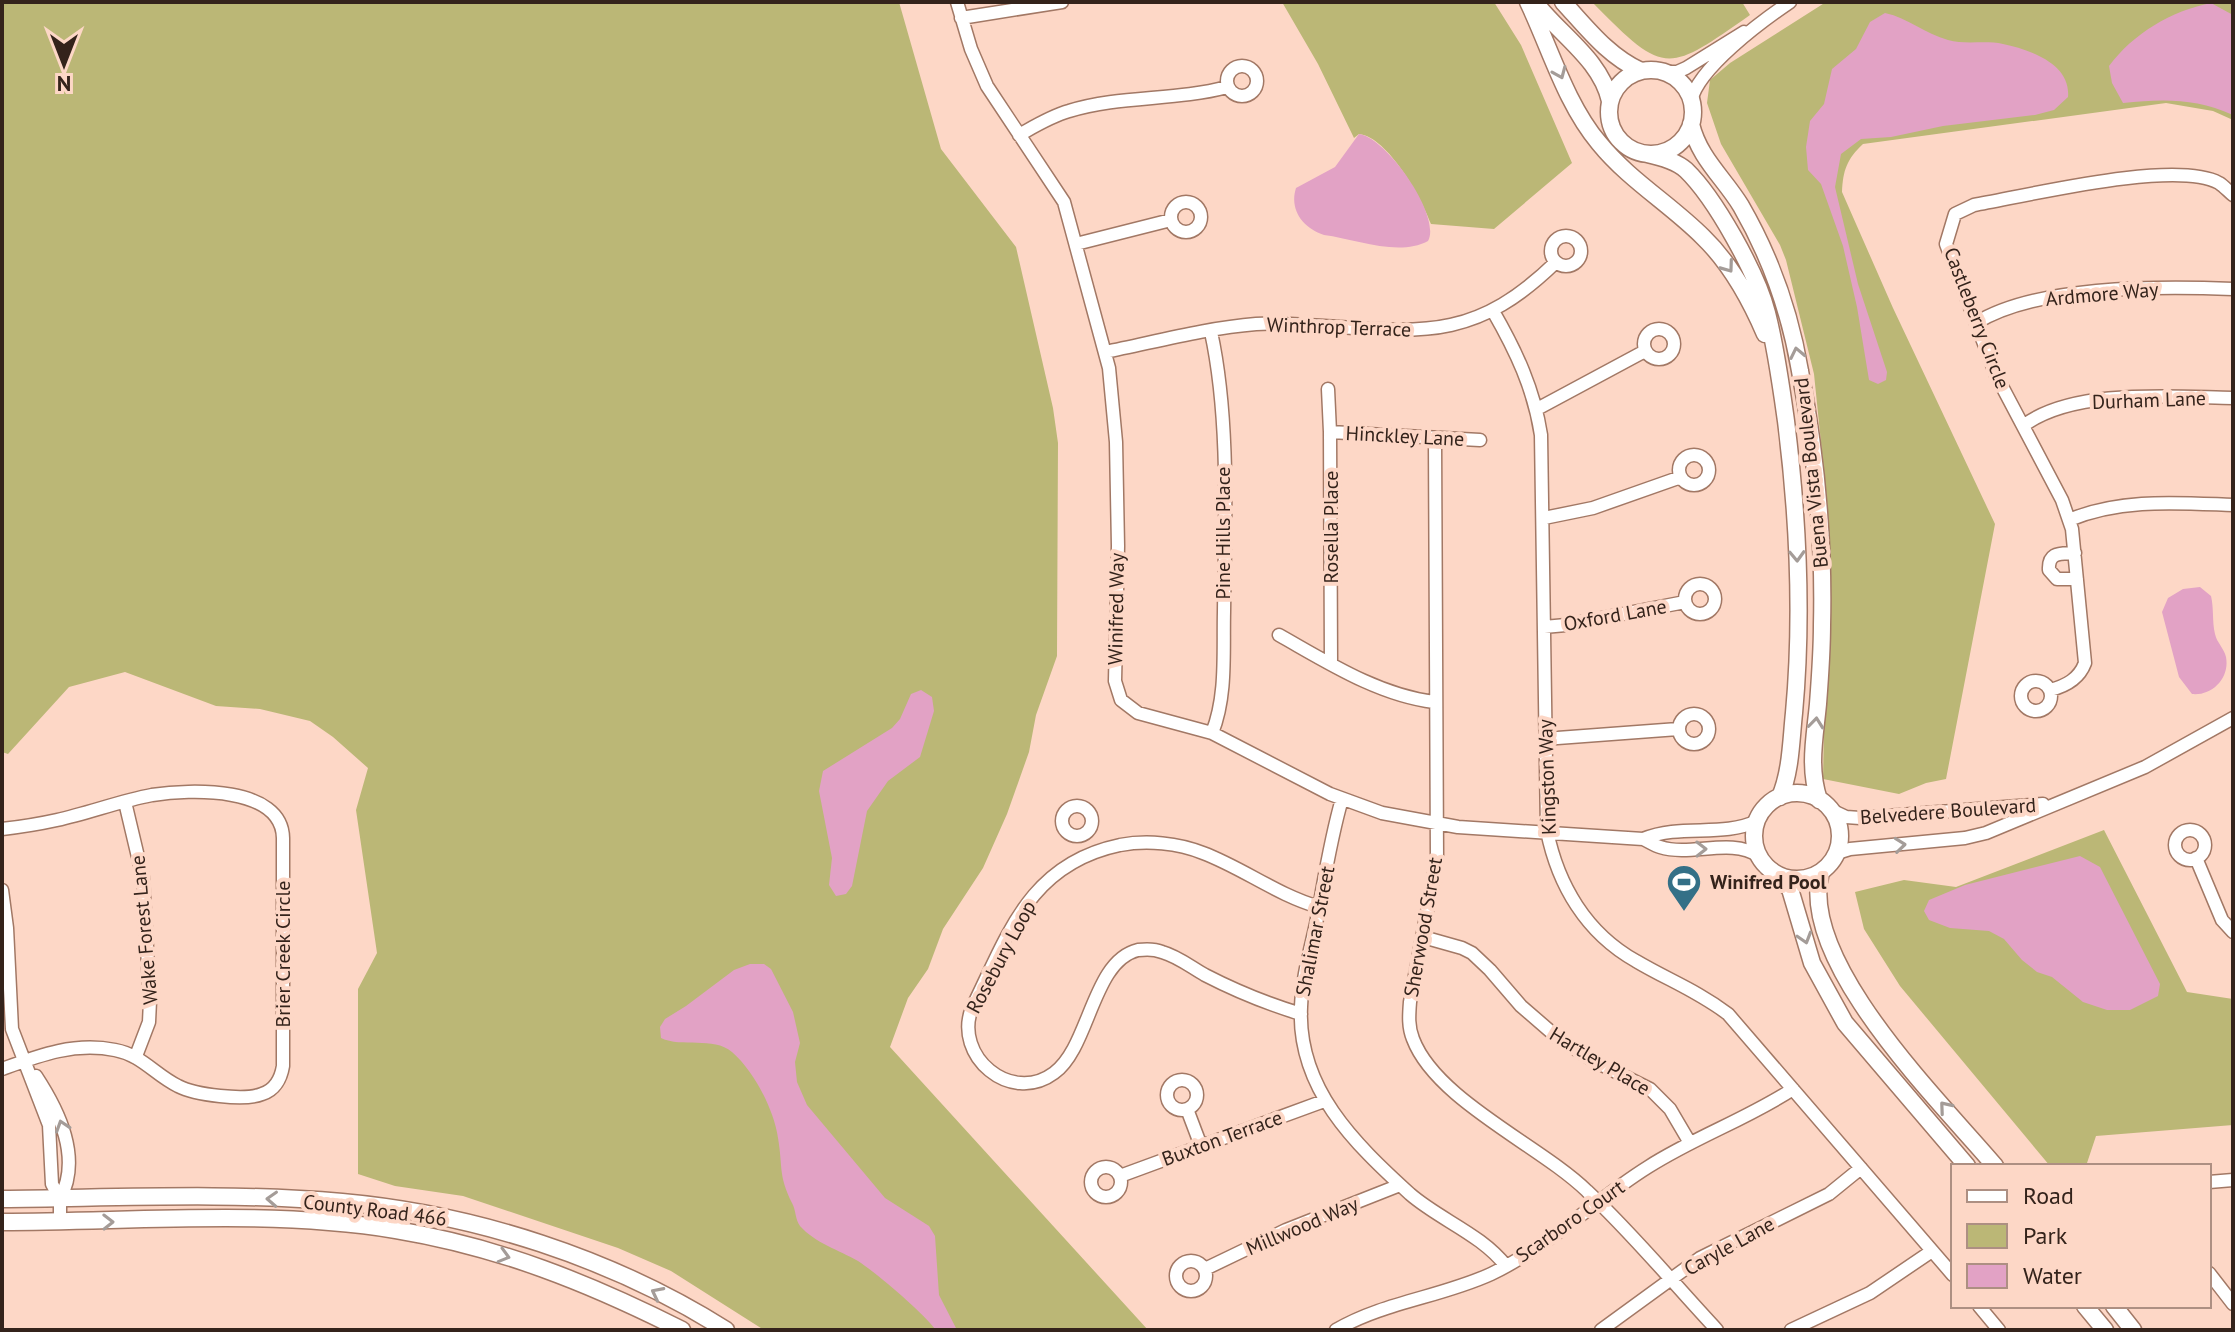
<svg xmlns="http://www.w3.org/2000/svg" width="2235" height="1332" viewBox="0 0 2235 1332" font-family="'PT Sans',sans-serif">
<style>
.green{fill:#bbb776}
.water{fill:#e2a2c5}
.lines{fill:none;stroke-linecap:round;stroke-linejoin:round}
.minor-casing{stroke:#a27865;stroke-width:15}
.major-casing{stroke:#a27865;stroke-width:19}
.minor{stroke:#fff;stroke-width:12}
.major{stroke:#fff;stroke-width:16}
.oneway{stroke:#a49c98}
.labels{text-anchor:middle;stroke-width:8;stroke-linejoin:round;paint-order:stroke}
.street-label{font-size:20px;fill:#34231b;stroke:#fdd7c6}
.poi-label{font-size:20px;font-weight:bold;fill:#34231b;stroke:#fdd7c6;text-anchor:start}
</style>
<rect width="100%" height="100%" fill="#fdd7c6"/>
<path class="green" d="M2,2h897l42,147 75,98 37,161 5,35 -1,213 -21,59 -7,37 -22,62 -24,54 -40,61 -15,40 -20,29 -18,49 258,283h-384l-93,-59 -53,-23 -155,-52 -68,-10 -37,-12v-185l19,-36 -21,-143 12,-42 -35,-31 -23,-16 -50,-12 -44,-3 -91,-34 -56,15 -61,67 -6,-2z
M1282,2h212l27,43 51,118 -78,66 -63,-5c-9,-25 -43,-87 -72,-90l-5,4 -36,-74z
M1592,2h150l8,13c-84,59 -85,61 -158,-13z
M1826,2h407v118l-20,-9 -47,-8 -303,41c-16,15 -20,26 -21,48l51,116 102,216 -49,255 -20,4 -27,11 -76,-15 5,-268 -14,-137 -28,-114 -6,-15 -59,-101 -14,-41 3,-23 20,-17z
M2104,830l83,162 46,7v126l-137,11 -10,30h-36l-150,-180 -36,-57 -9,-37 49,-12 52,7z"/>
<path class="water" d="M2211,3l22,12v100c-38,-17 -70,-16 -110,-12l-11,-20 -3,-17c25,-33 62,-55 102,-63z
M1885,13c23,5 41,21 63,27 17,5 38,0 55,4 28,6 68,20 65,53l-14,13 -19,5 -92,11 -52,11 -30,2 -20,15 -6,33 23,97 29,88 -1,8 -8,4 -9,-4 -12,-73 -14,-61 -22,-62 -13,-14 -2,-23 4,-26 14,-17 8,-35 24,-20 14,-27z
M1359,134c27,3 83,82 69,107 -30,16 -72,-2 -104,-6 -21,-7 -35,-25 -28,-47l39,-21z
M2200,587l11,9c3,13 1,25 4,38 2,9 9,14 11,23 4,21 -14,39 -34,37l-13,-17 -17,-65 6,-14 15,-9z
M921,690l11,7 2,14 -14,46 -32,24 -21,30 -15,75 -6,8 -10,2 -7,-11 3,-27 -13,-67 4,-20 69,-43 8,-9 11,-25z
M2080,856l20,11 60,117 -2,12 -28,14h-23l-24,-8 -31,-25 -15,-5 -15,-12 -18,-21 -15,-8 -39,-3 -21,-8 -5,-9 5,-11 36,-15z
M750,964h14l7,5 22,43 7,31 -5,19 2,20 10,23 78,93 44,28 6,10 4,59 18,35h-21c-15,-19 -57,-55 -78,-69 -19,-11 -43,-18 -58,-35 -5,-7 -4,-16 -8,-23 -14,-28 -9,-36 -14,-65 -4,-28 -24,-67 -46,-86 -19,-16 -50,-4 -71,-14l-1,-11 5,-8 21,-13 48,-36z"/>
<g class="lines">
<g class="minor-casing">
<path id="minor" d="M957,2l14,47 16,37 77,116 45,166 7,74 2,104 -3,135 6,19 17,13 74,20 118,61 52,19 76,14 185,12c5,2 11,6 17,8 32,10 70,-10 99,9
M961,18l101,-16
M1227 81a15 15 0 1 1 30 0a15 15 0 1 1-30 0Z
M1664,72h13l9,-4 58,-36
M1691,101c7,-33 71,-80 99,-99
M1019,135c16,-9 32,-19 50,-24 51,-16 107,-10 158,-24
M1171 217a15 15 0 1 1 30 0a15 15 0 1 1-30 0Z
M1551 251a15 15 0 1 1 30 0a15 15 0 1 1-30 0Z
M1076,244l95,-24
M1493,311c23,40 41,78 48,124l6,396c11,54 39,102 89,130 32,19 60,29 92,53l225,261
M1976,323c61,-38 186,-37 257,-34
M1644 344a15 15 0 1 1 30 0a15 15 0 1 1-30 0Z
M1211,332c19,87 14,191 13,280 -1,40 3,84 -12,121
M1105,352c50,-10 101,-24 151,-28 22,-2 45,1 68,2 101,7 153,13 232,-64
M1328,389l2,43 1,232
M1537,409l108,-58
M2023,426c50,-38 149,-29 210,-28
M1330,432l150,8
M1435,439l2,420 -27,143c-1,13 -2,25 3,37 23,61 128,107 174,152 46,43 87,93 130,139
M1679 470a15 15 0 1 1 30 0a15 15 0 1 1-30 0Z
M1544,518l49,-10 88,-31
M2069,520c52,-22 109,-17 164,-15
M2075,553c-14,1 -27,-2 -26,17l8,9h20
M1685 599a15 15 0 1 1 30 0a15 15 0 1 1-30 0Z
M1544,627l22,-2 119,-23
M1279,635c48,27 99,60 155,67
M2021 696a15 15 0 1 1 30 0a15 15 0 1 1-30 0Z
M2050,690c16,-4 29,-11 35,-27l-13,-134 -10,-29 -66,-125 -50,-131 9,-30 19,-9c52,-9 201,-46 245,-22 5,3 10,9 14,12
M1679 729a15 15 0 1 1 30 0a15 15 0 1 1-30 0Z
M1544,739l134,-10
M1342,799c-12,41 -18,83 -26,125 -6,27 -14,55 -15,83 -4,81 53,136 109,187 30,26 71,40 96,72
M125,802l18,76 7,123 -1,21 -13,34
M1062 821a15 15 0 1 1 30 0a15 15 0 1 1-30 0Z
M1831,810l15,7 14,1 183,-14
M2,829c18,-2 37,-5 55,-9 32,-7 63,-19 95,-25 38,-6 130,-9 131,43v228c-2,12 -8,24 -21,28 -17,7 -67,1 -84,-8 -23,-11 -36,-31 -63,-36 -41,-8 -75,5 -113,19
M2175 845a15 15 0 1 1 30 0a15 15 0 1 1-30 0Z
M1643,839c39,-16 78,-1 114,-18
M1837,853l13,-4 115,-11 21,-5 159,-66 88,-49
M2196,858l26,62 11,12
M2,890l5,38 5,101 37,96 3,59 8,15v23
M1423,937l39,11 10,5 18,17 31,36 37,32 36,23 56,28 20,20 20,34
M1301,1014c-33,-10 -65,-23 -96,-39 -14,-8 -28,-19 -43,-23 -7,-3 -16,-3 -24,-2 -46,11 -48,97 -84,123 -43,32 -101,-17 -82,-65 36,-73 57,-144 148,-163 27,-5 58,-2 83,8 40,15 74,42 116,54
M36,1076c23,35 46,82 24,123
M1167 1095a15 15 0 1 1 30 0a15 15 0 1 1-30 0Z
M1187,1109l14,37
M1091 1182a15 15 0 1 1 30 0a15 15 0 1 1-30 0Z
M1120,1176l204,-75
M2209,1182l24,-2
M1176 1276a15 15 0 1 1 30 0a15 15 0 1 1-30 0Z
M1205,1269l81,-39 114,-45
M2209,1273l24,31
M1979,1306l20,24
M1336,1330c48,-28 105,-33 155,-56 57,-27 104,-74 157,-107 47,-30 99,-48 145,-78
M1601,1330l99,-72 129,-64 32,-26
M1791,1330l79,-37 62,-42"/>
</g>
<g class="major-casing">
<path id="major" d="M1528,2c22,46 38,102 71,141 30,37 71,61 104,94 28,27 47,62 62,97
M1563,2c24,26 45,54 78,69
M1538,6c25,31 63,55 72,95
M1609 112a42 42 0 1 1 84 0a42 42 0 1 1-84 0Z
M1691,124c8,34 33,54 50,82 30,52 49,106 59,165 16,83 24,169 22,254 0,26 -2,53 -4,79 -3,33 -10,63 1,96
M1647,154c14,3 29,7 39,16 29,28 71,103 81,143 9,35 14,72 19,108 12,96 17,195 8,292 -3,28 -3,58 -14,84
M1754 836a43 43 0 1 1 86 0a43 43 0 1 1-86 0Z
M1771,870l19,19 22,74 33,60 122,143
M1821,872c-24,89 119,229 174,294
M2,1199c113,-1 228,-7 340,3 133,12 270,56 384,128
M2,1222c130,0 265,-13 394,8 103,17 193,53 286,100
M2085,1306l20,24
M2114,1306l19,24"/>
</g>
<use href="#minor" class="minor"/>
<use href="#major" class="major"/>
</g>
<defs><path id="oneway-chevron" d="M-2-3.5L2.5 0L-2 3.5" fill="none" stroke-width="1.6" stroke-linecap="round" stroke-linejoin="round" transform="scale(2)"/></defs>
<g class="oneway">
<use href="#oneway-chevron" transform="translate(1560 73) rotate(67)"/>
<use href="#oneway-chevron" transform="translate(1728 267) rotate(54)"/>
<use href="#oneway-chevron" transform="translate(1797 353) rotate(-102)"/>
<use href="#oneway-chevron" transform="translate(1797 556) rotate(88)"/>
<use href="#oneway-chevron" transform="translate(1816 723) rotate(-84)"/>
<use href="#oneway-chevron" transform="translate(1900 845) rotate(-6)"/>
<use href="#oneway-chevron" transform="translate(1701 849) rotate(-1)"/>
<use href="#oneway-chevron" transform="translate(1805 938) rotate(73)"/>
<use href="#oneway-chevron" transform="translate(1945 1107) rotate(-130)"/>
<use href="#oneway-chevron" transform="translate(62 1126) rotate(-108)"/>
<use href="#oneway-chevron" transform="translate(272 1199) rotate(-177)"/>
<use href="#oneway-chevron" transform="translate(108 1222) rotate(-1)"/>
<use href="#oneway-chevron" transform="translate(504 1256) rotate(16)"/>
<use href="#oneway-chevron" transform="translate(657 1293) rotate(-153)"/>
</g>
<defs>
<g id="stadium-pin" transform="scale(1.8)"><path d="M0 17L-7.5 6A9.5 9.5 0 1 1 7.5 6Z" fill="#347087" stroke="#fdd7c6"/><path d="M0-5a6.5 5 0 1 0 0 10a6.5 5 0 1 0 0-10ZM-3.5-1.8h7v3.6h-7Z" fill="#fff"/></g>
</defs>
<g fill-rule="evenodd">
<use href="#stadium-pin" x="1684" y="882"/>
</g>
<g class="labels">
<g class="street-label">
<text transform="translate(2102 294) rotate(-5)" y="7">Ardmore Way</text>
<text transform="translate(1977 318) rotate(69)" y="7">Castleberry Circle</text>
<text transform="translate(1339 327) rotate(2)" y="7">Winthrop Terrace</text>
<text transform="translate(2149 400) rotate(-2)" y="7">Durham Lane</text>
<text transform="translate(1405 436) rotate(3)" y="7">Hinckley Lane</text>
<text transform="translate(1811 473) rotate(-96)" y="7">Buena Vista Boulevard</text>
<text transform="translate(1331 527) rotate(-90)" y="7">Rosella Place</text>
<text transform="translate(1223 533) rotate(-90)" y="7">Pine Hills Place</text>
<text transform="translate(1116 609) rotate(-89)" y="7">Winifred Way</text>
<text transform="translate(1615 615) rotate(-10)" y="7">Oxford Lane</text>
<text transform="translate(1547 777) rotate(-92)" y="7">Kingston Way</text>
<text transform="translate(1948 811) rotate(-4)" y="7">Belvedere Boulevard</text>
<text transform="translate(1423 927) rotate(-80)" y="7">Sherwood Street</text>
<text transform="translate(144 930) rotate(-95)" y="7">Wake Forest Lane</text>
<text transform="translate(1315 931) rotate(-79)" y="7">Shalimar Street</text>
<text transform="translate(283 954) rotate(-90)" y="7">Brier Creek Circle</text>
<text transform="translate(1001 957) rotate(-62)" y="7">Rosebury Loop</text>
<text transform="translate(1600 1061) rotate(31)" y="7">Hartley Place</text>
<text transform="translate(1222 1138) rotate(-20)" y="7">Buxton Terrace</text>
<text transform="translate(375 1210) rotate(7)" y="7">County Road 466</text>
<text transform="translate(1570 1221) rotate(-35)" y="7">Scarboro Court</text>
<text transform="translate(1302 1226) rotate(-23)" y="7">Millwood Way</text>
<text transform="translate(1729 1246) rotate(-29)" y="7">Caryle Lane</text>
</g>
<g class="poi-label">
<text x="1710" y="889">Winifred Pool</text>
</g>
</g>
<rect width="2235" height="1332" fill="none" stroke="#34231b" stroke-width="8"/>
<rect x="1951" y="1164" width="260" height="144" fill="#fdd7c6" stroke="#ad8f82" stroke-width="2"/>
<rect x="1967" y="1190" width="40" height="12" fill="#ffffff" stroke="#ad8f82" stroke-width="2"/>
<text x="2023" y="1204" font-size="24" fill="#34231b">Road</text>
<rect x="1967" y="1224" width="40" height="24" fill="#bbb776" stroke="#ad8f82" stroke-width="2"/>
<text x="2023" y="1244" font-size="24" fill="#34231b">Park</text>
<rect x="1967" y="1264" width="40" height="24" fill="#e2a2c5" stroke="#ad8f82" stroke-width="2"/>
<text x="2023" y="1284" font-size="24" fill="#34231b">Water</text>
<g transform="translate(64 64) rotate(180)" stroke="#fdd7c6" stroke-width="6" paint-order="stroke">
<path d="M0-6L14 30L0 20L-14 30Z" fill="#34231b"/>
<text y="-12" font-size="22" font-weight="bold" text-anchor="middle" fill="#34231b">N</text>
</g>
</svg>
